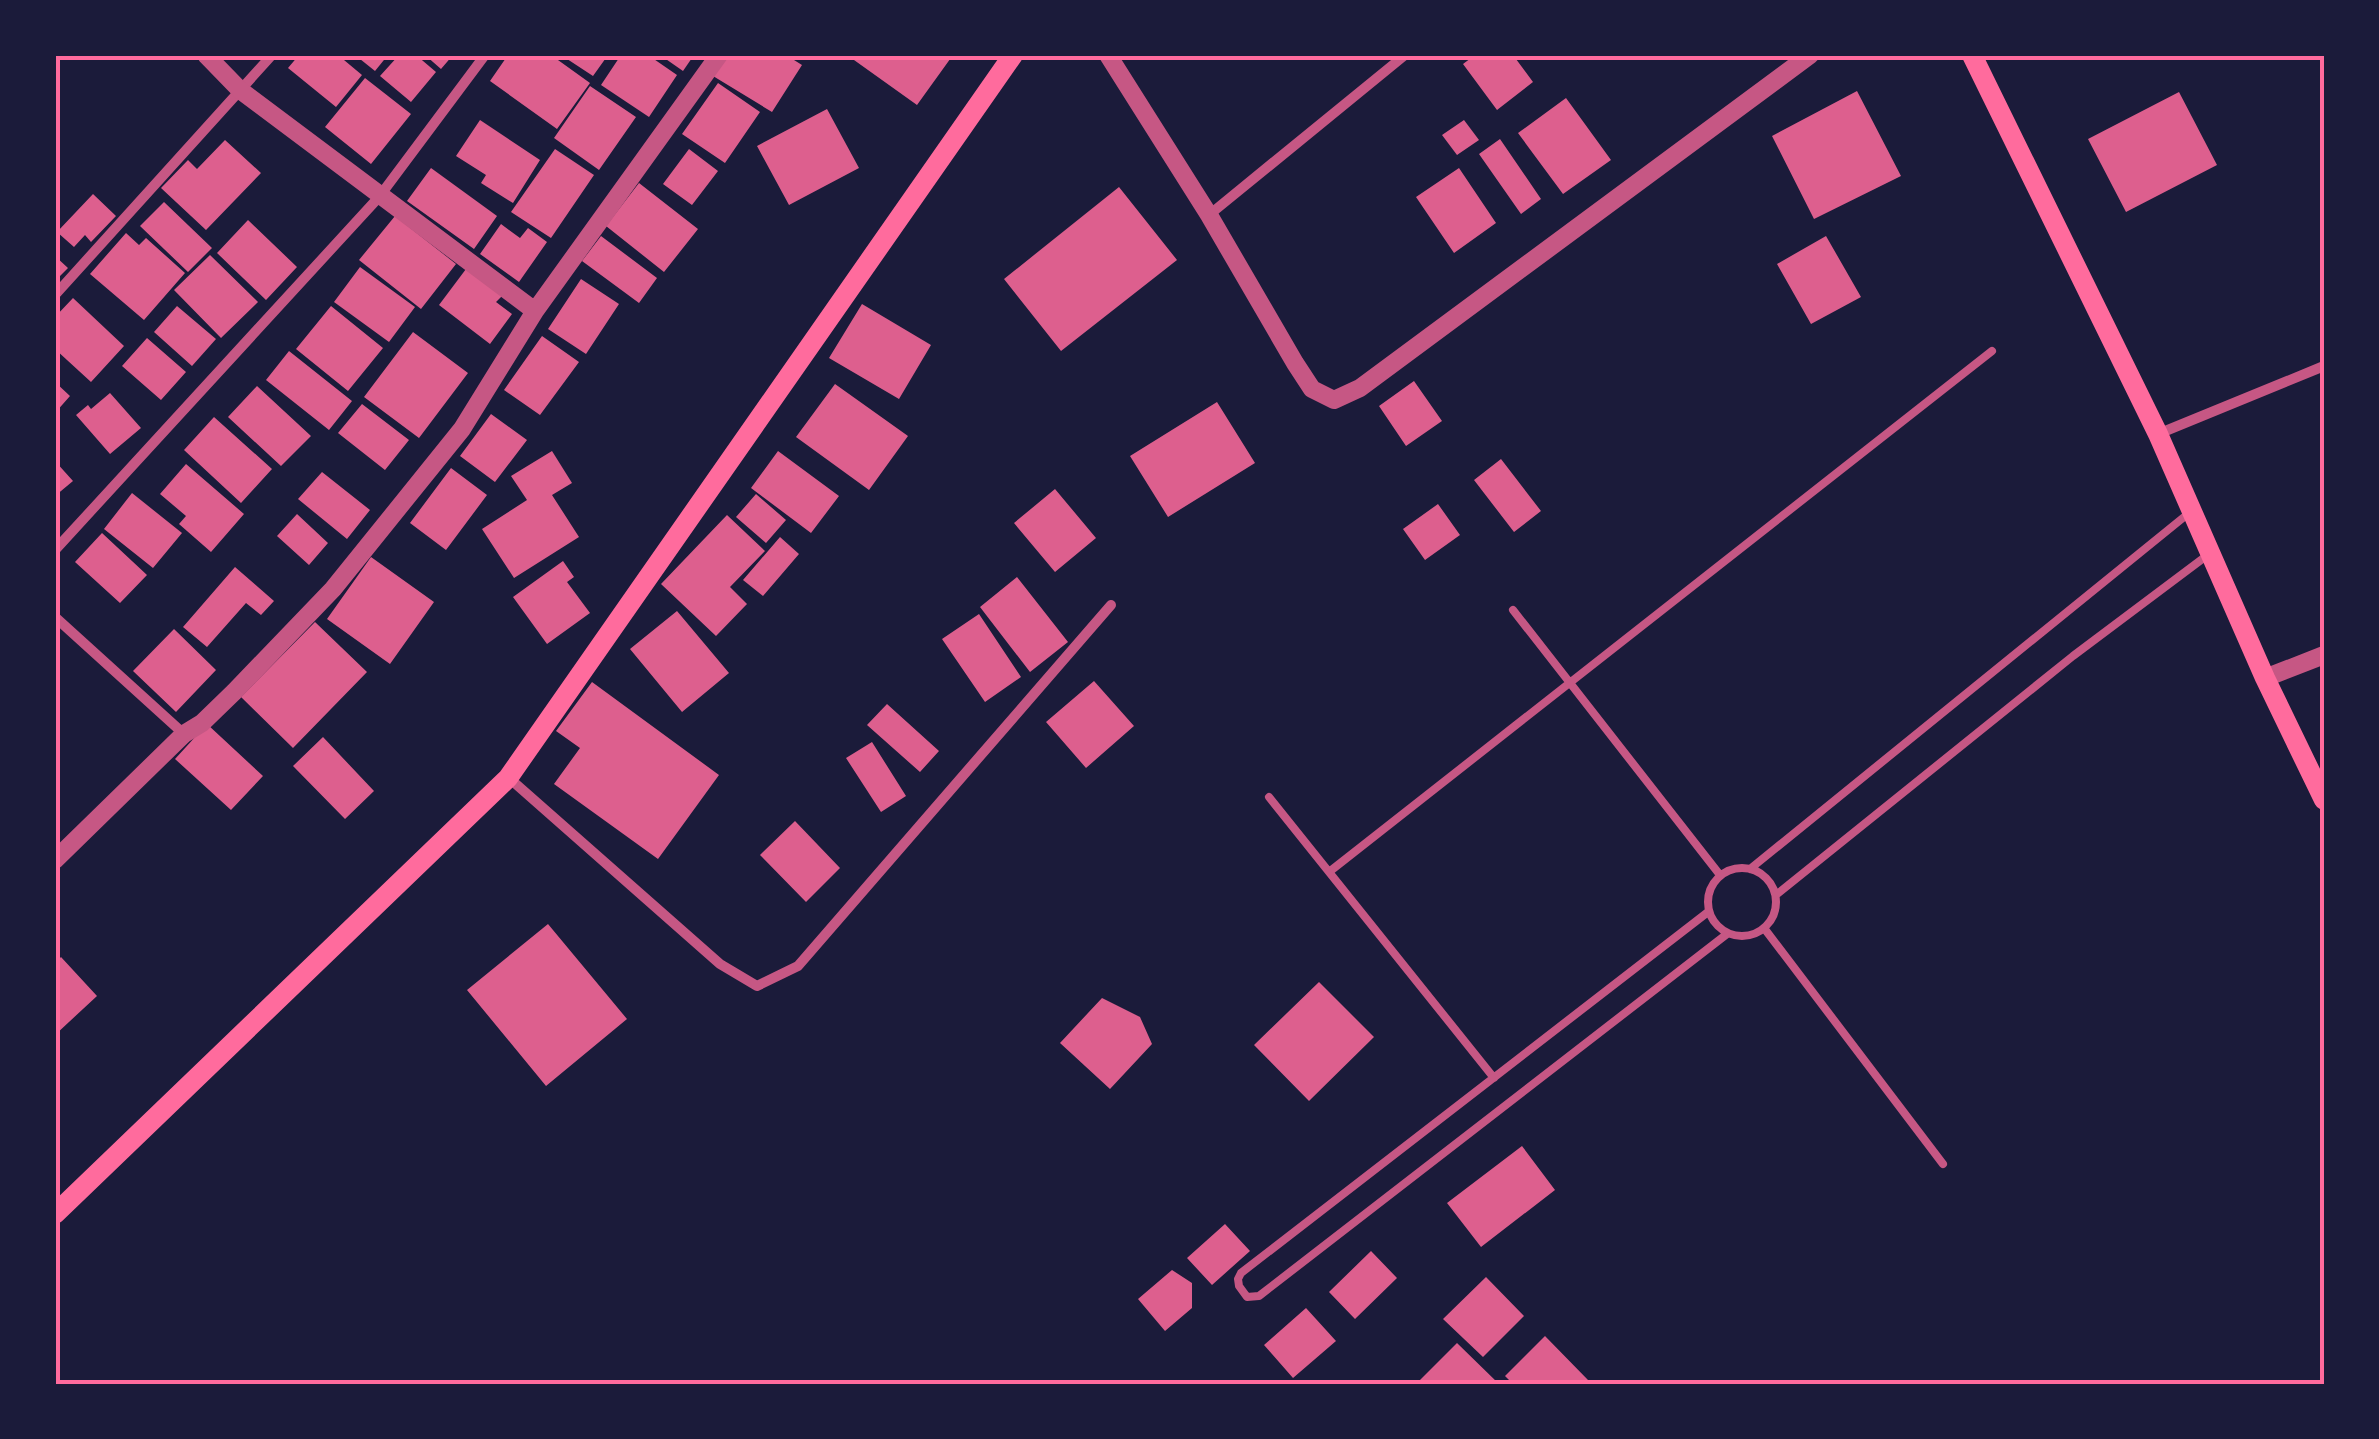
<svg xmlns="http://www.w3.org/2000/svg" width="2379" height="1439" viewBox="0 0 2379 1439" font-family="Karla,sans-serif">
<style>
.building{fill:#dd5f8e}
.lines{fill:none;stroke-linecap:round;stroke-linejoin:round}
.service{stroke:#c65784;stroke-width:8}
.minor{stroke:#c65784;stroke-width:10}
.tertiary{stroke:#c65784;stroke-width:18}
.secondary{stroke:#ff6b9d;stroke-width:20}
.neatline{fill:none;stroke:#ff6b9d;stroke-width:4}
</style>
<rect width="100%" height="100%" fill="#1b1b3a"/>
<path class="building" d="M299,55h39l24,20 -26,32 -48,-39z
M355,55h33l-13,16z
M399,55h17l20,17 -25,30 -31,-26z
M425,55h28l-12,14z
M508,55h43l39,28 -33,46 -67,-48z
M561,55h47l-15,21z
M621,55h27l29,20 -28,42 -48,-32z
M660,55h34l-11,16z
M727,55h59l16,10 -30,47 -59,-36z
M847,55h106l-36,50z
M1475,55h38l20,27 -36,28 -34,-46z
M365,78l46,36 -40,50 -46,-37z
M718,83l42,29 -35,51 -43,-29z
M590,86l46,31 -37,53 -45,-32z
M1857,91l44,85 -87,43 -42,-83z
M2179,92l38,73 -91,47 -38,-73z
M1566,98l45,62 -48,34 -45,-61z
M827,109l32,59 -70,37 -32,-59z
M480,120l60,40 -27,43 -32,-20 5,-8 -30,-19z
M1464,120l15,20 -22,15 -15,-20z
M1500,139l41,60 -20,15 -42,-60z
M225,140l36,33 -55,57 -45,-42 27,-28 9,9z
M555,149l39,26 -43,63 -40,-26z
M689,149l29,22 -26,34 -29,-21z
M431,168l66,48 -23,33 -67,-48z
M1459,168l37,55 -42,30 -38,-56z
M639,183l59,46 -34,43 -58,-46z
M1119,187l58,73 -116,91 -57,-72z
M93,194l23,22 -25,26 -6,-7 -11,12 -17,-15z
M164,202l48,46 -24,24 -48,-46z
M395,216l61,48 -35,45 -62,-49z
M248,220l49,47 -31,33 -49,-47z
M501,224l19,14 8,-10 19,14 -28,40 -39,-28z
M126,233l13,12 7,-7 39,35 -41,47 -54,-46z
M601,236l56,42 -18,25 -57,-42z
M1826,236l35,61 -50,27 -34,-60z
M210,255l48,47 -37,36 -47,-48z
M55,256l13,12 -13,13z
M360,267l55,40 -26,35 -55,-40z
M466,269l36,27 -6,6 16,12 -22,30 -51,-39z
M581,279l38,25 -33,50 -38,-25z
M73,298l51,48 -33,36 -36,-33v-32z
M862,304l69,41 -32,54 -70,-41z
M177,306l39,33 -24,27 -38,-34z
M331,306l52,42 -35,43 -52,-42z
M413,332l55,41 -49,65 -55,-41z
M542,336l37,26 -39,53 -36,-25z
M147,338l39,34 -25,28 -39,-34z
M289,351l63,50 -23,29 -63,-50z
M1414,381l28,40 -36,25 -27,-40z
M55,382l15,14 -15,17z
M835,384l73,52 -39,54 -73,-53z
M257,386l54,50 -30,30 -53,-49z
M110,393l31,35 -31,26 -34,-39 12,-10 3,4z
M1217,402l38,61 -87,54 -38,-61z
M362,404l47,36 -24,30 -47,-37z
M491,414l36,26 -32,42 -35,-26z
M214,417l58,52 -31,34 -57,-53z
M552,451l20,32 -20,12 27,42 -65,41 -32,-49 45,-29 -16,-24z
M778,451l61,45 -28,37 -60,-45z
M1501,459l40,52 -27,21 -40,-52z
M55,461l18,20 -18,15z
M186,464l58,50 -33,38 -32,-28 7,-8 -26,-22z
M451,468l36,27 -41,55 -36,-27z
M322,472l48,38 -23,29 -49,-40z
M1055,489l41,49 -41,34 -41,-49z
M132,493l50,40 -29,35 -49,-39z
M756,494l30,26 -20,23 -30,-26z
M1438,504l22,31 -35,25 -22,-31z
M297,514l31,29 -19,22 -32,-29z
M727,515l38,36 -35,36 17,17 -31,32 -55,-52z
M102,533l45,42 -27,28 -45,-41z
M780,537l19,17 -36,42 -20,-16z
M371,557l63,45 -44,62 -63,-45z
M563,561l11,16 -7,5 23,31 -43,31 -34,-47z
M235,567l39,34 -13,14 -15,-12 -39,44 -24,-20z
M1017,577l51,65 -38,30 -50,-65z
M677,611l52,62 -47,39 -52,-63z
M979,614l42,63 -36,25 -43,-63z
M315,622l52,50 -74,76 -52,-51z
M174,629l42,41 -40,42 -43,-41z
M1094,681l40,45 -48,42 -40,-46z
M592,682l127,93 -61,84 -104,-75 26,-36 -24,-17z
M887,704l52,47 -19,21 -53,-47z
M207,724l56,52 -32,34 -56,-51z
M323,737l51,54 -29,28 -52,-53z
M872,742l34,54 -25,16 -35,-54z
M795,821l45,47 -34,34 -46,-47z
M548,924l79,95 -81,67 -79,-96z
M61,957l36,39 -42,39v-72z
M1319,982l55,55 -65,64 -55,-56z
M1102,998l38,19 12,27 -42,45 -50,-46z
M1522,1146l33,44 -74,57 -34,-44z
M1225,1224l25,27 -38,34 -25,-27z
M1371,1251l26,27 -42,41 -26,-27z
M1172,1270l20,13v25l-27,23 -27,-32z
M1486,1277l38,39 -41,41 -40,-38z
M1306,1308l30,33 -43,37 -29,-33z
M1545,1336l43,44 -4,4h-71l-8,-8z
M1457,1343l42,41h-83z"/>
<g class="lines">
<path class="service" d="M1513,610l207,265
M1269,797l225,281
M1708 902a34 34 0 1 1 68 0a34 34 0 1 1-68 0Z
M1750,869l439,-356
M1329,872l663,-521
M1776,895l297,-239 136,-102
M1708,912l-467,361 -3,6 1,7 8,11 12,-1 468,-362
M1764,928l179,236"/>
<path class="minor" d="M1209,215l196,-160
M55,295l217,-240
M2158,434l166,-68
M55,550l324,-353 106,-142
M55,617l129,117
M509,778l211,186 37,22 41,-20 313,-361"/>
<path class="tertiary" d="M206,55l34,35 295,221
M1108,55l101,160 86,148 17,26 22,11 26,-12 450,-333
M2265,678l59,-23
M55,860l129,-126 18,-11 32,-31 99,-103 129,-160 73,-118 184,-256"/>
<path class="secondary" d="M1972,55l186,379 107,244 59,122
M55,1214l453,-436 505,-723"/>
</g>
<rect width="2379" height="1439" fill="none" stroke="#1b1b3a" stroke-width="115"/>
<rect x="58" y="58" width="2264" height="1324" class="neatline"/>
</svg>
